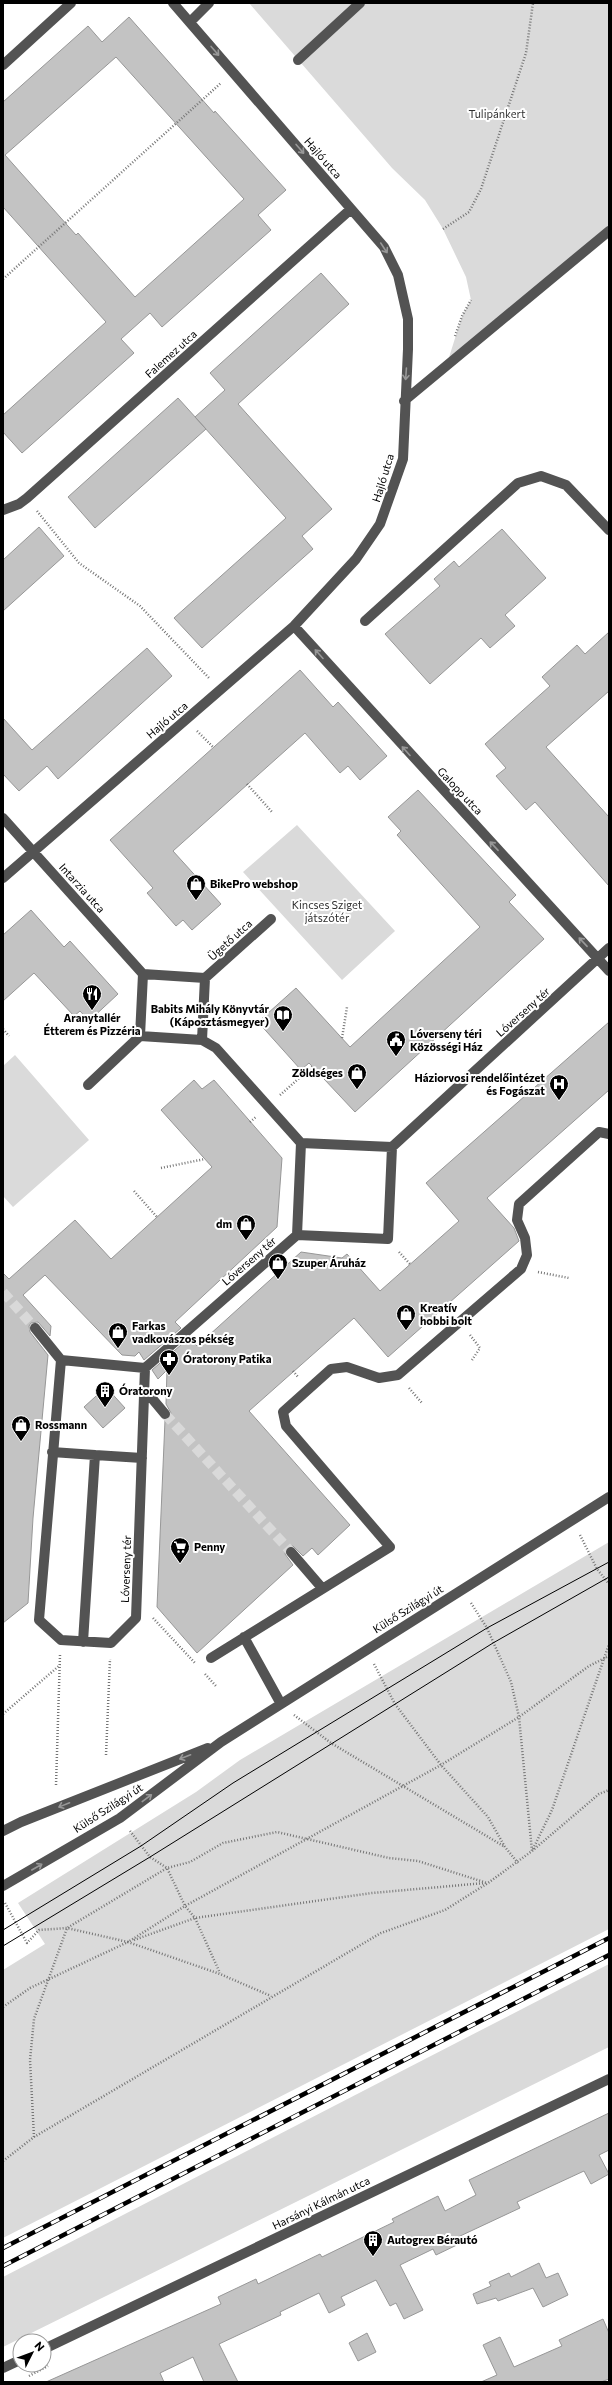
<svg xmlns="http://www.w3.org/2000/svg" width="612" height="2385" viewBox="0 0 612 2385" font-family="Commissioner,sans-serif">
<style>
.green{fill:#dadada}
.building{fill:#c3c3c3;stroke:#979797;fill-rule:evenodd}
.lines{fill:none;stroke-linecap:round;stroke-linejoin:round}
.minor-tunnel{stroke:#d9d9d9;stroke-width:10;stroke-dasharray:10 5;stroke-linecap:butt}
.path{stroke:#757575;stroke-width:2.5;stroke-dasharray:1 2;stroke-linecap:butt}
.minor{stroke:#535353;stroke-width:10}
.tram{stroke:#000;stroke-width:1}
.rail-casing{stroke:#000;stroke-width:4.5}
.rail{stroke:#fff;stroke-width:3;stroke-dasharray:9;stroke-linecap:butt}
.oneway{stroke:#989898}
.labels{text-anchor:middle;stroke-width:4;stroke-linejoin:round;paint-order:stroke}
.park-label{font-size:11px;fill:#313131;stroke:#fff}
.street-label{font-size:11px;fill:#000;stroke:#fff}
.poi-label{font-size:11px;font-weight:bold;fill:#000;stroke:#fff;text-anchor:start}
</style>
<rect width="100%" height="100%" fill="#fff"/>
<path class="green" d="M249,3h360v228l-163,136 16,-51 9,-16 -5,-23 -23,-48 -18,-29 -33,-32z
M297,825l98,106 -53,49 -99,-108z
M15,1055l74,85 -76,67 -10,-11v-130z
M609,1542v387l-606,309v-268l42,-26 -27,-41 178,-111 44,-32z
M609,1964v83l-606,300v-70z"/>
<path class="building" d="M129,17l85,96 1,-2 71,79 -28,25 13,15 -109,97 -12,-14 -29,26 13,14 -112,100 -19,-21v-17l103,-93 -103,-115v-105l85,-76 14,16zM116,57l128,142 -109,98 -57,-64 -2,2 -71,-80z
M321,273l28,31 -111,100 94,105 -30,27 11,13 -111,99 -28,-30 112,-100 -91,-101 30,-27 -15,-17z
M178,398l28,31 -111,99 -27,-31z
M39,527l25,29 -61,55v-51z
M502,529l44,49 -41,37 10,11 -25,22 -9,-10 -51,46 -45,-50 55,-48 -6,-7 20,-18 5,6z
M609,632v59l-63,56 63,70v69l-74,-84 -9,8 -30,-34 10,-8 -21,-24 65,-58 -8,-9 35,-32 8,9z
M147,648l25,28 -114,103 -11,-13 -28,25 -16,-17v-56l29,32z
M300,670l33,37 5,-5 49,54 -27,24 -12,-14 -8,7 -35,-40 -132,118 48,53 -29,26 -9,-10 -7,6 -29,-33 6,-5 -43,-48z
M418,790l98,105 -7,7 35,37 -189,173 -46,-49 -8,7 -43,-48 38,-34 54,59 130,-120 -83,-92 4,-4 -13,-14z
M31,910l33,37 6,-6 48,53 -29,27 -9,-10 -6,5 -40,-43 -31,28v-66z
M609,1022v68l-122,108 27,30 5,13 -131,116 -34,-39 -105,93 101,114 -32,30 -6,-7 -9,8 -10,-10 -6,1 -2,7 8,11 -96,88 -40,-46 8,-187 4,-1 2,-6 -5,-9 1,-34 -9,9 -6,-9 37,-32 8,8 104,-94 41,6 5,-4 33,37 79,-70 -33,-38z
M194,1080l8,9 12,-9 68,78 -5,69 -102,95 6,6 -37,32 -5,-8 -4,4 -13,-1 -77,-80 -22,20 28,31 -1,10 -12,-14 -7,1 -2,3 1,6 18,23 -15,163 -5,85 -25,20v-350l6,6 66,-59 36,39 101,-92 -51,-57z
M106,1387l19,21 -22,20 -19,-21z
M609,2113v37l-10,5 10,19 -18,10 -7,-13 -67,31 3,6 -62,29 3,6 -25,12 -3,-6 -33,16 23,45 -19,9 -8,-16 -6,3 -14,-26 -35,17 4,8 -16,8 -10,-20 -39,19 1,3 -62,29 19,38h-34l-11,-25 -33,16 4,9h-118l175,-78 -3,-7 38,-18 2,5 62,-30 2,3 72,-35 -2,-3 46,-23 7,15 31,-16 -7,-15z
M539,2263l7,15 12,-5 10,22 -25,12 -10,-19 -35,13 -2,-3 -19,6 -4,-10 18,-8 -2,-4 20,-9 2,4z
M603,2319l6,14v46l-8,3h-120l16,-7 -14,-30 17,-8 14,30 48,-21 -3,-6z
M367,2333l9,19 -18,9 -9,-18z"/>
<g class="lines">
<path class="minor-tunnel" d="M3,1292l32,36
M165,1414l126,138"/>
<path class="path" d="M443,229l26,-17 12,-23 45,-136 7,-50
M3,279l218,-196
M455,336l7,-20 9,-16
M37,511l42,52 61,43 69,72
M197,731l16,16
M247,784l25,28
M3,1029l6,7
M342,1038l5,-31
M280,1095l33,-29
M250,1122l6,-5
M161,1168l44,-9
M134,1191l23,26
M399,1252l11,12
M538,1272l31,6
M470,1335l10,13 -8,12
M293,1371l5,6
M409,1388l13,15
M580,1535l17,34 12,15
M471,1603l16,25 24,54 8,35 13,134
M153,1618l42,45
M374,1664l21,40 46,61 47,52 17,30 13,16
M205,1674l11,12
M3,1714l57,-49
M294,1715l37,28 174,104
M106,1755l4,-96
M56,1785l4,-130
M130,1831l20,26 17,11 18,38 10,12 25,55
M533,1849l19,-39 57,-166
M5,1903l22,40 12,-13 28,-2 61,14 57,-36 256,-141 78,-48 70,-51 20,-10
M134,1940l61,-22 177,-25 113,-10
M3,2007l27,-19 98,-46 92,32 51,22
M34,2137l-4,-77 4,-41 33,-91 100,-60 23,-6 33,-19 54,-11 112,26 29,3 69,22
M3,2161l31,-24 347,-204 64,-23 43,-27 44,-32 67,-57 10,-4
M29,2376l19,-10"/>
<path class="minor" d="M190,22l19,-19
M298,60l62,-57
M3,65l68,-62
M404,401l205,-170
M3,510l16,-6 8,-6 324,-289
M365,621l153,-138 23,-7 25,9 43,45
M294,626l315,345
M3,818l140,156
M3,878l291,-252 62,-67 24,-35 23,-65 5,-110v-30l-10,-44 -14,-28 -211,-244
M143,974l62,4 -3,62 -62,-4z
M205,978l66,-59
M202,1040l14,8 85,95 -4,92 91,4 4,-92 -91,-4
M88,1085l52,-49
M392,1147l217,-199
M35,1328l26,32
M61,1360l84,8 -9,250 -25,25 -50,-3 -22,-20z
M145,1368l152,-133
M145,1390l20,24
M52,1452l43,3 -12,187
M95,1455l47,3
M291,1552l31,36
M244,1637l37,67
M211,1658l179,-111 -104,-121 -3,-14 48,-43 16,-2 32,11 19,-3 123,-106 6,-14 -2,-17 -8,-18 2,-16 80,-72 10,2
M3,1831l18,-9 187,-74
M3,1886l117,-68 101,-76 388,-245
M44,2349l565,-270
M3,2368l17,-8"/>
<path class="tram" d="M3,1930l138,-84 92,-63 254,-155 122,-66
M3,1946l147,-89 343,-214 116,-66"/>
<g class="rail-casing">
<path id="rail" d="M3,2248l606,-310
M3,2266l606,-311"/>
</g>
<use href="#rail" class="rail"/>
</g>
<defs><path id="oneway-shaft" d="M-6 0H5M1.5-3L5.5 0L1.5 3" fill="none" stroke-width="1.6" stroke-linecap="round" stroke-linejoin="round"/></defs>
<g class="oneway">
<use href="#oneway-shaft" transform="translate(215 51) rotate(49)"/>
<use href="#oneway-shaft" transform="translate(300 149) rotate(49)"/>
<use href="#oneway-shaft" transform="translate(384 248) rotate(57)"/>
<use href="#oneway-shaft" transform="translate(406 374) rotate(94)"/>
<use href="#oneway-shaft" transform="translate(319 654) rotate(-132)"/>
<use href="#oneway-shaft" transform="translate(406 751) rotate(-132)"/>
<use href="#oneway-shaft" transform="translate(494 846) rotate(-133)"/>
<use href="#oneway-shaft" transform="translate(583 942) rotate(-133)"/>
<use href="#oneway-shaft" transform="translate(185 1757) rotate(159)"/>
<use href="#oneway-shaft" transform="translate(147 1798) rotate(-37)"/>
<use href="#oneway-shaft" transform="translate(64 1805) rotate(158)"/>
<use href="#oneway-shaft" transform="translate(37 1867) rotate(-30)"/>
</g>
<defs>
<g id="shop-pin" transform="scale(1)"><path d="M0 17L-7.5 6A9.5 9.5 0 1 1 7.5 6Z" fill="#000" stroke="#fff"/><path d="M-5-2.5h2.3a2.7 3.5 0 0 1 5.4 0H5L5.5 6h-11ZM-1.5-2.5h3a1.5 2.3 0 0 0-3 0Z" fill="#fff"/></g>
<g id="restaurant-pin" transform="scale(1)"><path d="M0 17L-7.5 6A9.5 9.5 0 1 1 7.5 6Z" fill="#000" stroke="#fff"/><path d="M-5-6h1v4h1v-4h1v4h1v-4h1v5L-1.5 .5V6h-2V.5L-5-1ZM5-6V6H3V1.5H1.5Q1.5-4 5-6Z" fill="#fff"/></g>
<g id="library-pin" transform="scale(1)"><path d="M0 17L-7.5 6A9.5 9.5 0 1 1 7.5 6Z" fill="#000" stroke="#fff"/><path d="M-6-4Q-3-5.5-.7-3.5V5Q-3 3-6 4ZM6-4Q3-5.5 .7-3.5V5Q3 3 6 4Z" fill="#fff"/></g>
<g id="civic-pin" transform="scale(1)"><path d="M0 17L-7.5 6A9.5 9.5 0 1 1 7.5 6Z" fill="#000" stroke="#fff"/><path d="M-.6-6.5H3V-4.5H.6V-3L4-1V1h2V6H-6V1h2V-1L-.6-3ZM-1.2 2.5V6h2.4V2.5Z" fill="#fff"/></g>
<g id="hospital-pin" transform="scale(1)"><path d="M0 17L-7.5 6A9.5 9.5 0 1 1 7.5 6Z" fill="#000" stroke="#fff"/><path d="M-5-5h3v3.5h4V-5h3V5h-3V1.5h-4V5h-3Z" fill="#fff"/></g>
<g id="pharmacy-pin" transform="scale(1)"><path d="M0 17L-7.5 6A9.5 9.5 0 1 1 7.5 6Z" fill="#000" stroke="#fff"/><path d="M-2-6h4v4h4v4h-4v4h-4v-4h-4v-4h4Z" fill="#fff"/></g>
<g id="building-pin" transform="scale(1)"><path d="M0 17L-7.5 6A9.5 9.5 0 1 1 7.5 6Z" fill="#000" stroke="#fff"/><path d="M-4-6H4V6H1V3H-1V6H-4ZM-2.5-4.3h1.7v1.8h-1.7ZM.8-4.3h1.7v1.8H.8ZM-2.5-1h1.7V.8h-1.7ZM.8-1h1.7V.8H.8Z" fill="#fff"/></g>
<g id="supermarket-pin" transform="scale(1)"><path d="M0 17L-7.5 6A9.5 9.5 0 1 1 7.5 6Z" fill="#000" stroke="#fff"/><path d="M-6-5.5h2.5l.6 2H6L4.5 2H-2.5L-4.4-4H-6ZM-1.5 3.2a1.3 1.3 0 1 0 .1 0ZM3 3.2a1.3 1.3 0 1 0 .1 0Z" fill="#fff"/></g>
</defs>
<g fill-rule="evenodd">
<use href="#shop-pin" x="196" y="884"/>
<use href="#restaurant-pin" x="92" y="994"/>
<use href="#library-pin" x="283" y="1015"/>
<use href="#civic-pin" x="396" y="1040"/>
<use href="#shop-pin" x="357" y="1073"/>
<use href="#hospital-pin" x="559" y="1084"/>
<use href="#shop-pin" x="246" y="1224"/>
<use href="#shop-pin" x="278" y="1263"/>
<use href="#shop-pin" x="406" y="1314"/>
<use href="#shop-pin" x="118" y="1332"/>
<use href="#pharmacy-pin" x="169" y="1359"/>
<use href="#building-pin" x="105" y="1391"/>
<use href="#shop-pin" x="21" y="1425"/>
<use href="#supermarket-pin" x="180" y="1547"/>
<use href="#building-pin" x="373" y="2240"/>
</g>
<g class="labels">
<g class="park-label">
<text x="497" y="118">Tulipánkert</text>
<text x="327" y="909">Kincses Sziget<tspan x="327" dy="13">játszótér</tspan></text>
</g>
<g class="street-label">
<text transform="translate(323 158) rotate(49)" y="4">Hajló utca</text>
<text transform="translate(171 354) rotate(-42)" y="4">Falemez utca</text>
<text transform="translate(383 478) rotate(-73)" y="4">Hajló utca</text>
<text transform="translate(167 720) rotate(-40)" y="4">Hajló utca</text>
<text transform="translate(460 791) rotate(47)" y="4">Galopp utca</text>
<text transform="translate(82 888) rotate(48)" y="4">Intarzia utca</text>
<text transform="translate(230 940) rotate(-42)" y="4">Ügető utca</text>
<text transform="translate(523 1012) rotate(-42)" y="4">Lóverseny tér</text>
<text transform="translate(249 1261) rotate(-41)" y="4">Lóverseny tér</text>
<text transform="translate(126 1569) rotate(-88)" y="4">Lóverseny tér</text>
<text transform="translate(408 1609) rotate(-32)" y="4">Külső Szilágyi út</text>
<text transform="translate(108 1808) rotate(-33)" y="4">Külső Szilágyi út</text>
<text transform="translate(321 2203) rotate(-26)" y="4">Harsányi Kálmán utca</text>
</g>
<g class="poi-label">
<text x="210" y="888">BikePro webshop</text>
<text x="269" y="1013" text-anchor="end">Babits Mihály Könyvtár<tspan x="269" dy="13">(Káposztásmegyer)</tspan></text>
<text x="92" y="1022" text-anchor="middle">Aranytallér<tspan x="92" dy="13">Étterem és Pizzéria</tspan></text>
<text x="410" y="1038">Lóverseny téri<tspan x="410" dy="13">Közösségi Ház</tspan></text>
<text x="343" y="1077" text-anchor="end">Zöldséges</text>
<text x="545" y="1082" text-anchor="end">Háziorvosi rendelőintézet<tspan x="545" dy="13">és Fogászat</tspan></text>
<text x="232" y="1228" text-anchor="end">dm</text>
<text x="292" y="1267">Szuper Áruház</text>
<text x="420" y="1312">Kreatív<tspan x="420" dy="13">hobbi bolt</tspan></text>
<text x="132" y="1330">Farkas<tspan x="132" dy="13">vadkovászos pékség</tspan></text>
<text x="183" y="1363">Óratorony Patika</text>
<text x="119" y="1395">Óratorony</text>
<text x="35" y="1429">Rossmann</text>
<text x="194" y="1551">Penny</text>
<text x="387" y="2244">Autogrex Bérautó</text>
</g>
</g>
<rect width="612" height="2385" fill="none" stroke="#000000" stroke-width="8"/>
<g transform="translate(32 2353) rotate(48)"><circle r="19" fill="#ffffff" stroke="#999999"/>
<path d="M0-3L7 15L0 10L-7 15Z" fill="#000000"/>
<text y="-6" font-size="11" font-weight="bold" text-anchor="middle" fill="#000000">N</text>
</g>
</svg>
